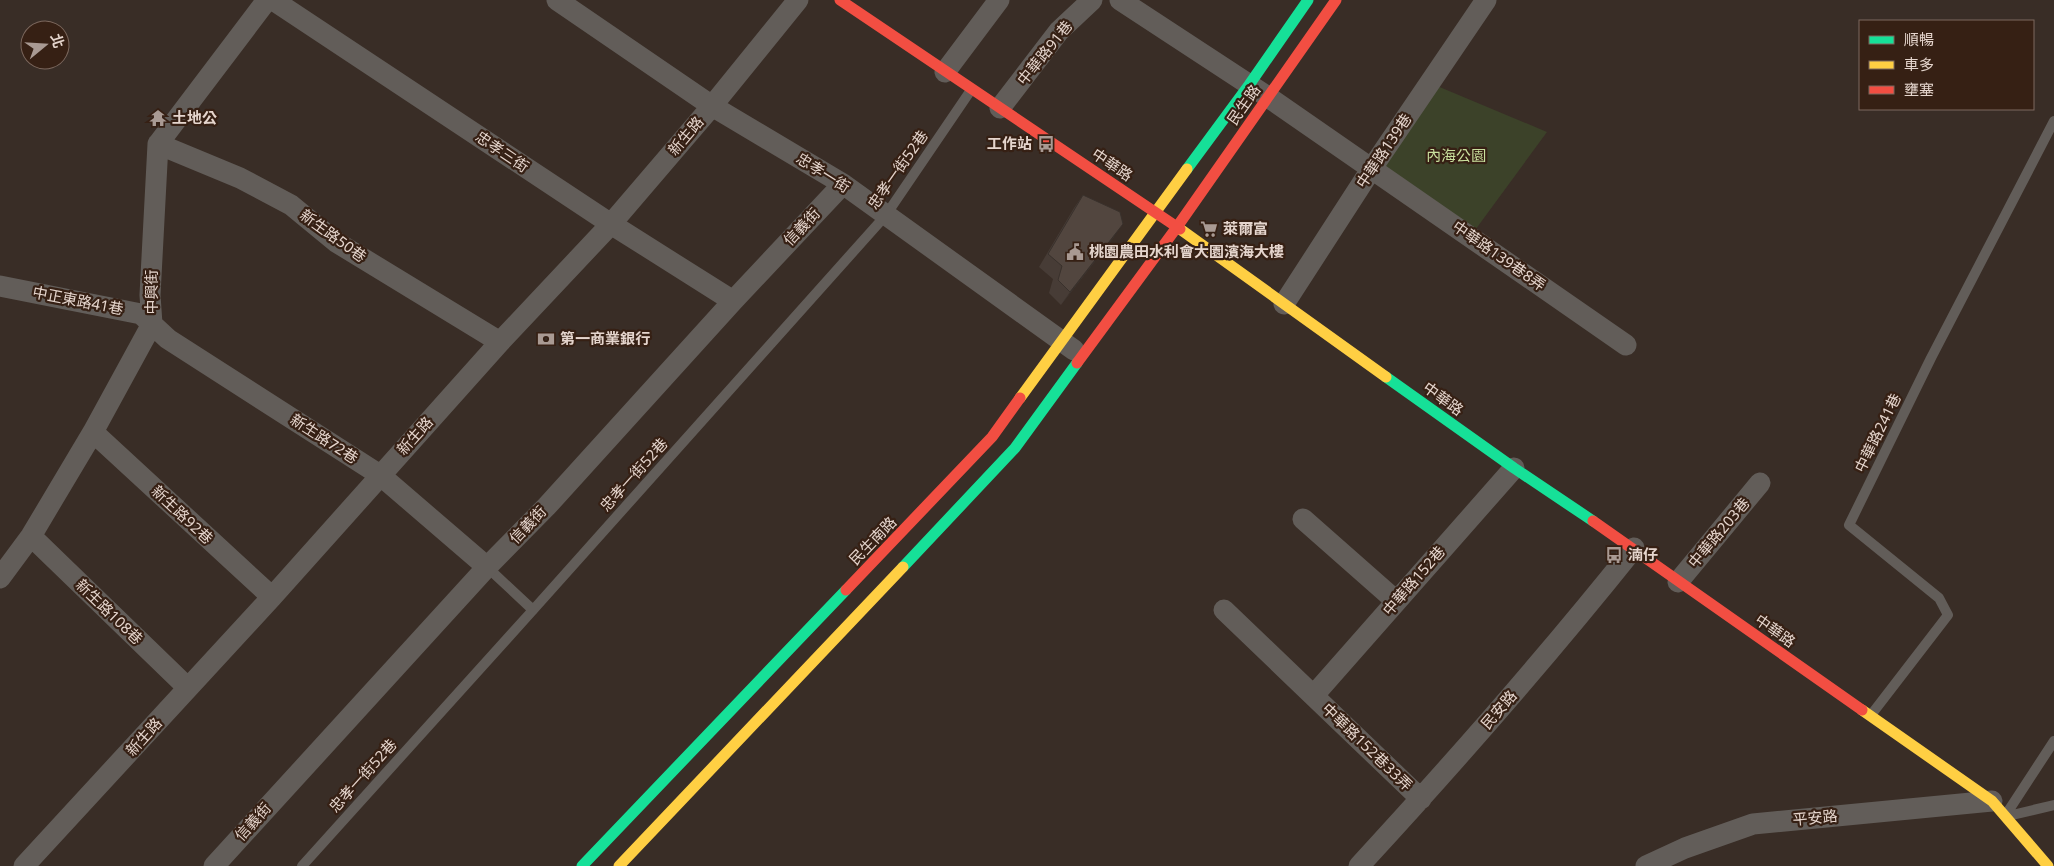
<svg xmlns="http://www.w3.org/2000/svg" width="2054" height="866" viewBox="0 0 2054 866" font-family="'Noto Sans','Noto Sans TC',sans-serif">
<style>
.green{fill:#3c4229}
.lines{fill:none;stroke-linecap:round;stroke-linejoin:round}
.lane{stroke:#625d59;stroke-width:10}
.street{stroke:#625d59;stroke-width:21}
.fast{stroke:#16e098;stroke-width:11}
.slow{stroke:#ffcf43;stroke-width:11}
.jam{stroke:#f24e42;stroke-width:11}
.wall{fill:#473c36}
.shaded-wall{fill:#39312c}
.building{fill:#52463f;stroke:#39312c}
.labels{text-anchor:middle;stroke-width:4.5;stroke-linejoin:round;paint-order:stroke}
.street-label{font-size:15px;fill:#e5d5cd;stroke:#362014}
.poi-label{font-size:15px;font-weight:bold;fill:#e5d5cd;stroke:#362014;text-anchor:start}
.park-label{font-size:15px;fill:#c9df9d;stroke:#362014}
</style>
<rect width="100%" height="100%" fill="#392d26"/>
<path class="green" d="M1430,83l117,49 -77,105 -98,-69z"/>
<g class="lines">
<path class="lane" d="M487,567l46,43
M1871,715l77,-100 -9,-17 -90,-73 82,-167 123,-237
M2005,816l49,-75
M2008,816l46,-11
M302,866l231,-256 353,-395 85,-125"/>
<path class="street" d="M273,0l338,224 122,77
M557,0l155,106 131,78 231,166
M1120,0l148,97 358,248
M945,72l54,-72
M1000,108l59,-77 33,-31
M158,144l82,34 51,27 45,37 164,100
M0,286l141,28 27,25 212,136 107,92
M1284,304l88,-136 114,-168
M93,432l179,165
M1303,519l93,82
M31,536l157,152
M0,578l31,-42 62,-104 59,-108 -2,-29 8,-151 109,-144
M1678,582l82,-99
M1224,610l197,189
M1314,695l200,-227
M24,866l248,-269 228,-255 111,-118 101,-118 86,-106
M214,866l273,-299 60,-61 186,-205 110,-117
M1359,866c95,-103 187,-208 275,-318
M1646,866l39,-18 68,-24 239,-23"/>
<path class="fast" d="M1187,169l62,-84 59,-85
M1386,377l128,91 79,53
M903,567l112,-119 62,-85
M582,866l264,-276"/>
<path class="slow" d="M1180,229l206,148
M1020,398l167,-229
M1862,710l130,91 56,65
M619,866l284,-299"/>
<path class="jam" d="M840,0l340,229
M1077,363l100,-136 159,-227
M1593,521l269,189
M846,590l146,-153 28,-39"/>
</g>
<path class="wall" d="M1083,195l31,42 -53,68 -12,-12 4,-14 -14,-12 35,-59z"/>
<path class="shaded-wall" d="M1123,224l-9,13 -53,68 9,-13z"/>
<path class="building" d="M1083,195l37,17 3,12 -53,68 -12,-12 4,-14 -14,-12z"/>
<defs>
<g id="temple-bare" transform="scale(1.35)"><path d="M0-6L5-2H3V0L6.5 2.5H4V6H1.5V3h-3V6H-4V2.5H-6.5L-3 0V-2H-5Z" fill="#a99a93" stroke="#362014" stroke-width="2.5" paint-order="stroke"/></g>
<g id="bus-bare" transform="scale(1.35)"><path d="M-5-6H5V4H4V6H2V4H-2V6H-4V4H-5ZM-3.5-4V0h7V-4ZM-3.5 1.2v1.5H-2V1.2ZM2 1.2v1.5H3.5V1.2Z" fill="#a99a93" stroke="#362014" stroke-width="2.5" paint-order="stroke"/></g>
<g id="supermarket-bare" transform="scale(1.35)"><path d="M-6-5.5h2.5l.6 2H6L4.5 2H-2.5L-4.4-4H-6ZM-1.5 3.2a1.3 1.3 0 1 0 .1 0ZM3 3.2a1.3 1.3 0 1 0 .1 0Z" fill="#a99a93" stroke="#362014" stroke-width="2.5" paint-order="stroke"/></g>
<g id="civic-bare" transform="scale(1.35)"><path d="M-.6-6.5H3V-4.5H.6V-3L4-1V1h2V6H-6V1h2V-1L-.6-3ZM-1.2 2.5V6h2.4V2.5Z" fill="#a99a93" stroke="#362014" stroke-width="2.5" paint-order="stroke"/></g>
<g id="bank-bare" transform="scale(1.35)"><path d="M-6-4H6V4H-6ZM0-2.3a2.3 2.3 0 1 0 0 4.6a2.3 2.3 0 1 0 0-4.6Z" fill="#a99a93" stroke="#362014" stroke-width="2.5" paint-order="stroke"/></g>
</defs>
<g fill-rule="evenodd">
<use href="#temple-bare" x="158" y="118"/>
<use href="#bus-bare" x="1046" y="144"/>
<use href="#supermarket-bare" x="1209" y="229"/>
<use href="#civic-bare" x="1075" y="252"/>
<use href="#bank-bare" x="546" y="339"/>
<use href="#bus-bare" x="1614" y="555"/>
</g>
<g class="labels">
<g class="street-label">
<text transform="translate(1045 53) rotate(-51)" y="5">中華路91巷</text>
<text transform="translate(1244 105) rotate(-55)" y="5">民生路</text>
<text transform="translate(686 136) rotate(-50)" y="5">新生路</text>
<text transform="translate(1384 151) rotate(-56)" y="5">中華路139巷</text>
<text transform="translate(502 152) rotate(34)" y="5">忠孝三街</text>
<text transform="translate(1112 165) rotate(34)" y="5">中華路</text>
<text transform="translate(898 170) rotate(-55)" y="5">忠孝一街52巷</text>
<text transform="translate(823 173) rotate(32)" y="5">忠孝一街</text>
<text transform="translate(802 227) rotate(-47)" y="5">信義街</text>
<text transform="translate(333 236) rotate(36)" y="5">新生路50巷</text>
<text transform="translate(1499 256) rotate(35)" y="5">中華路139巷8弄</text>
<text transform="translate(152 292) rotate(-90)" y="5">中興街</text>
<text transform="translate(78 301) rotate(11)" y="5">中正東路41巷</text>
<text transform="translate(1443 399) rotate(36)" y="5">中華路</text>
<text transform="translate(1878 433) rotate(-64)" y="5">中華路241巷</text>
<text transform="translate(415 436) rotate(-48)" y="5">新生路</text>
<text transform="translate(324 439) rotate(33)" y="5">新生路72巷</text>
<text transform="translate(634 475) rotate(-48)" y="5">忠孝一街52巷</text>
<text transform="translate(182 515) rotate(43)" y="5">新生路92巷</text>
<text transform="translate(528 525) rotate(-46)" y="5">信義街</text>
<text transform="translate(1719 533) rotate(-50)" y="5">中華路203巷</text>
<text transform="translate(873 541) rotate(-46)" y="5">民生南路</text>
<text transform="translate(1414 581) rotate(-49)" y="5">中華路152巷</text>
<text transform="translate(109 612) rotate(44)" y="5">新生路108巷</text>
<text transform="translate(1775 631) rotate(35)" y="5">中華路</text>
<text transform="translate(1499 710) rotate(-49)" y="5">民安路</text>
<text transform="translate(144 737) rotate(-48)" y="5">新生路</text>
<text transform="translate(1367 747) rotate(44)" y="5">中華路152巷33弄</text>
<text transform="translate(363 776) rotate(-48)" y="5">忠孝一街52巷</text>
<text transform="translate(1815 818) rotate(-5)" y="5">平安路</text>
<text transform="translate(253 822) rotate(-48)" y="5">信義街</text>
</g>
<g class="poi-label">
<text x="172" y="123">土地公</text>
<text x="1032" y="149" text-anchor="end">工作站</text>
<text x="1223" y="234">萊爾富</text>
<text x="1089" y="257">桃園農田水利會大園濱海大樓</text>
<text x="560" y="344">第一商業銀行</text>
<text x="1628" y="560">湳仔</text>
</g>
<g class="park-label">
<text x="1456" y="161">內海公園</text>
</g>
</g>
<rect x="1859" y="20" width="175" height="90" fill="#362014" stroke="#7c685e"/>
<rect x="1869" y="36" width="25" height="8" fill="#16e098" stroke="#7c685e"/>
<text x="1904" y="45" font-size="15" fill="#e5d5cd">順暢</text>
<rect x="1869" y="61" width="25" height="8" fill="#ffcf43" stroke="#7c685e"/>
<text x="1904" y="70" font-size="15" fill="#e5d5cd">車多</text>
<rect x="1869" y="86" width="25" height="8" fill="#f24e42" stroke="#7c685e"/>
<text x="1904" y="95" font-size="15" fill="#e5d5cd">壅塞</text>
<g transform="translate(45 45) rotate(72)"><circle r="24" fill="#362014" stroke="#7c685e"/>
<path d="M0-4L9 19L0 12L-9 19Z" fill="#a99a93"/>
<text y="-8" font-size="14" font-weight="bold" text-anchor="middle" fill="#e5d5cd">北</text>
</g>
</svg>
